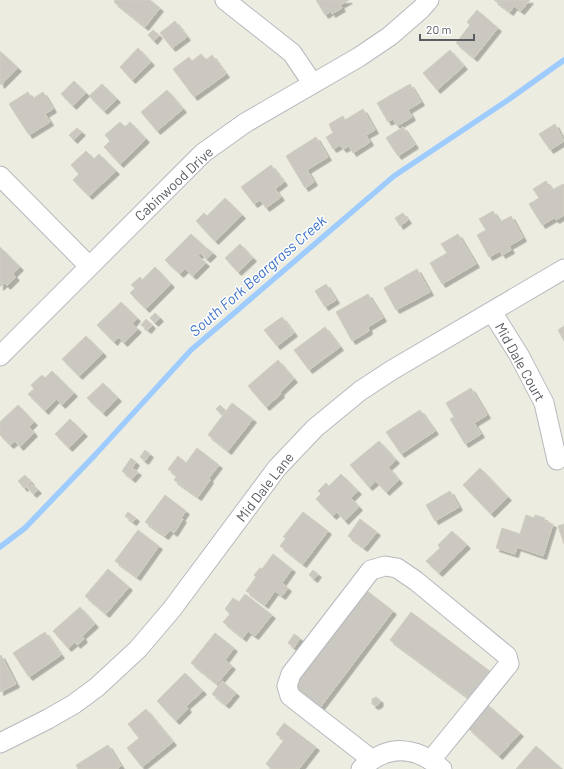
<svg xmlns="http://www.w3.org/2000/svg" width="564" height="769" viewBox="0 0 564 769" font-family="Barlow,sans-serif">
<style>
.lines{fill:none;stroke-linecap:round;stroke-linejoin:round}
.stream{stroke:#9fccff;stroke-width:5.5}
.building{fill:#cac8c0;stroke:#d2cebf;filter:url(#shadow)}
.minor-casing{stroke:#b6b9be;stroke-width:21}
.minor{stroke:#fff;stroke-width:19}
.labels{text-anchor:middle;stroke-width:3;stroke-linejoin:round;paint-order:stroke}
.street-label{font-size:14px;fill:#595d62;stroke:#fff}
.water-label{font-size:15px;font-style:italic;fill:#3e73c6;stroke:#fff}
</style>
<defs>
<filter id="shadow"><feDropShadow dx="3.5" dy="3.5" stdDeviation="0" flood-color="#0004"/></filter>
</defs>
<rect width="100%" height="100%" fill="#edece1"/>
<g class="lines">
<path class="stream" d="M0,547l25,-19 70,-73 96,-105 203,-174 114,-76 56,-40"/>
</g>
<path class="building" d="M115,0h35l10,8 -15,19 -31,-25z
M316,0h33l-9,5 2,3 -10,6 -1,-3 -6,4z
M494,0h36l-9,11 -7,-5 -4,6z
M477,10l21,18 -24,30 -18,-15 14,-18 -3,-3z
M175,21l12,16 -15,11 -12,-15z
M153,30l6,5 -5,6 -6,-6z
M138,48l13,14 -19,18 -12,-13z
M450,50l14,16 -27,24 -14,-17z
M0,51l18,17 -17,17 -1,-2z
M201,54l5,6 6,-5 14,19 -32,23 -21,-28 16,-12 3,4z
M74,81l12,12 -13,13 -12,-12z
M102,84l15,15 -13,12 -15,-15z
M410,84l11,18 -13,8 4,7 -15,9 -4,-7 -5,3 -11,-19z
M167,90l16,19 -26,22 -16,-19z
M28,92l4,7 11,-7 10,17 -8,5 5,8 -21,13 -20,-31z
M363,109l12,21 -9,5 4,7 -17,11 -4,-7 -6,3 -3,-4 -7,4 -7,-12 7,-4 -4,-9 14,-8 2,4z
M120,122l5,5 5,-5 16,17 -26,25 -16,-17 6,-6 -5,-6z
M555,124l9,17 -14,9 -11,-16z
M403,127l12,18 -17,11 -12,-18z
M77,128l5,4 -8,8 -5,-5z
M316,137l12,20 -21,13 7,12 -9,6 -19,-32z
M86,151l8,8 5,-5 17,17 -27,25 -16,-16 6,-6 -8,-9z
M271,165l13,17 -9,7 6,8 -15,11 -6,-8 -6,4 -13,-17z
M546,181l6,9 11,-6 1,1v30l-8,5 -2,-2 -12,7 -13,-21 10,-6 -6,-9z
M225,198l17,17 -27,26 -19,-20 8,-8 3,3z
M493,211l7,11 11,-6 12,22 -14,8 2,4 -9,5 -2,-4 -11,6 -12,-22 9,-5 -7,-11z
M403,213l5,7 -8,6 -5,-8z
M191,234l15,14 -8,8 8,7 -13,13 -8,-7 -5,5 -15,-14z
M458,234l18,30 -34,20 -12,-21 17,-10 -6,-9z
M240,244l13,14 -15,14 -13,-14z
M0,247l20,20 -7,7 3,3 -9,9 -3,-3 -4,4z
M207,248l6,5 -6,6 -6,-5z
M155,267l16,17 -25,25 -16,-16 5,-5 -4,-3 9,-8 2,3z
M417,269l13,23 -34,18 -12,-22z
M326,284l10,16 -11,7 -10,-16z
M368,294l15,24 -15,9 1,4 -17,10 -16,-29z
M121,302l16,16 -5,6 6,5 -14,14 -6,-6 -4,5 -17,-17z
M155,313l5,5 -5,5 -5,-5z
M282,317l12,16 -17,13 -13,-16z
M146,319l6,6 -4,5 -7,-5z
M564,326v15l-6,-11z
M325,327l15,20 -31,23 -15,-20z
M86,336l17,17 -24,23 -17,-17z
M278,360l16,19 -14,13 1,2 -15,13 -18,-21z
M52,371l22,22 -12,12 -6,-6 -11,12 -17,-17 6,-5 -3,-4 11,-10 3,3z
M103,383l15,15 -15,15 -16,-15z
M471,388l16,27 -13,8 7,11 -16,10 -15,-25 4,-2 -8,-14z
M232,403l21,16 -25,32 -20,-16z
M18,405l16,17 -5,5 5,6 -14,14 -5,-6 -5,4 -10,-10v-13z
M220,405l6,6 -4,4 -6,-6z
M420,410l15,21 -34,23 -15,-22z
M70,419l14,14 -15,15 -14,-14z
M379,441l17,19 -8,7 11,13 -13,12 -10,-11 -7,6 -19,-22z
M197,448l22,17 -10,13 1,2 -12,17 -24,-17 3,-4 -9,-7 10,-13 8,7z
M145,450l5,4 -5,7 -5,-4z
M131,458l5,4 -4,6 6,4 -6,7 -10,-8z
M480,468l28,29 -17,17 -28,-29z
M341,474l17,17 -7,7 8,9 -14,14 -8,-9 -4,4 -17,-17 5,-5 -3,-3 8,-8 3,3z
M25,475l6,7 -7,6 -6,-7z
M32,484l6,6 -5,4 -6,-7z
M450,491l9,16 -24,14 -9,-16z
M165,495l21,16 -5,7 2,1 -9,14 -4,-3 -5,6 -20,-14z
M128,512l8,6 -3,4 -8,-6z
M303,512l25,19 -25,33 -23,-18 6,-8 -3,-1z
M526,515l8,3 1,-3 10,3 -1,3 9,3 -10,32 -26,-9 -2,7 -19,-6 6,-20 18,6z
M360,519l17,13 -13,16 -16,-12z
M564,524v20l-6,-18z
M138,530l21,16 -22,31 -22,-16z
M452,531l15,14 -28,28 -13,-12 14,-13 -2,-3z
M273,554l19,15 -10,14 6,5 -6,8 -7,-5 -10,14 -19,-14 10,-14 -2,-2 6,-7 2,1z
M108,569l21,18 -23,27 -21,-18z
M313,570l5,4 -4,5 -5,-4z
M366,590l27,21 -74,98 -27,-20z
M245,594l27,21 -17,21 -7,-5 -5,7 -20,-16 7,-8 -5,-5 8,-11 6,4z
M80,607l15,17 -13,12 2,3 -7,6 -2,-3 -7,6 -15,-17z
M411,612l80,60 -21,27 -80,-59z
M45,632l16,23 -32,22 -16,-24z
M215,633l19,15 -9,12 7,6 -15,18 -26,-21z
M294,634l6,4 -6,10 -6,-5z
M1,655l15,29 -16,8v-36z
M185,673l18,18 -17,15 2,3 -12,12 -19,-20z
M222,681l14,12 -10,12 -14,-11z
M376,697l4,3 -1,4 -4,2 -3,-2v-5z
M488,705l32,28 -21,23 -31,-28z
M146,709l27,33 -31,25 -15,-19 12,-10 -11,-14z
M284,723l32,24 -17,22h-27l-6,-5 18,-24 -8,-6z
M108,745l13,21 -4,3h-39l-2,-4z
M536,746l26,23h-46z"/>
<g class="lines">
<g class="minor-casing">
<path id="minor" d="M225,0l67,53 21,31
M0,176l89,90
M492,312l27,43 25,48 13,57
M0,356l203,-203 42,-30 114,-66 31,-21 31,-27 8,-9
M0,743l48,-24 26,-15 23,-17 41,-38 34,-40 105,-141 38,-40 45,-37 32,-21 172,-101
M371,759l-81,-63 -3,-10 4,-12 80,-104 14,-4 12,2 19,13 91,75 2,8 -78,96
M361,769c26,-25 54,-24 81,0"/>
</g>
<use href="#minor" class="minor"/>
</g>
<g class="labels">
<g class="street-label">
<text transform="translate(174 184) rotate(-43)" y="5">Cabinwood Drive</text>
<text transform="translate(520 362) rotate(61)" y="5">Mid Dale Court</text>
<text transform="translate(265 487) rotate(-52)" y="5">Mid Dale Lane</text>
</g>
<g class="water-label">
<text transform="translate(258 276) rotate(-41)" y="5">South Fork Beargrass Creek</text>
</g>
</g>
<path d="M420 34v6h54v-6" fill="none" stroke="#595d62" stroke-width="2"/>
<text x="426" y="34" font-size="12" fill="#595d62" stroke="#ffffff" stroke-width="3" paint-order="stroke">20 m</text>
</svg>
